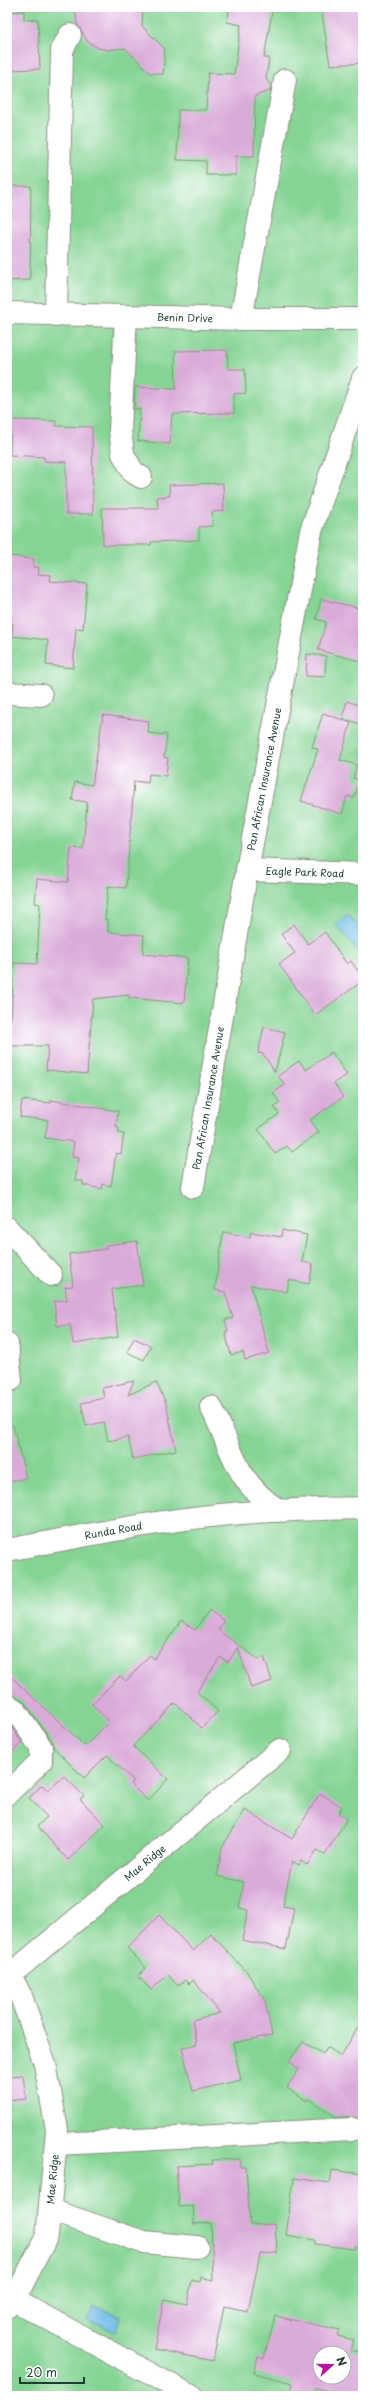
<svg xmlns="http://www.w3.org/2000/svg" width="370" height="2403" viewBox="0 0 370 2403" font-family="'Playpen Sans',sans-serif">
<style>
.green{fill:#85d494;stroke:#528864;fill-rule:evenodd}
.water{fill:#6abbe5;stroke:#447c8c}
.building{fill:#daaad9;fill-rule:evenodd}
.lines{fill:none;stroke-linecap:round;stroke-linejoin:round}
.minor-casing{stroke:#8b9080;stroke-width:24}
.minor{stroke:#fff;stroke-width:22}
.labels{text-anchor:middle;stroke-width:3;stroke-linejoin:round;paint-order:stroke}
.street-label{font-size:10px;fill:#1f3d34;stroke:#fff}
</style>
<rect width="100%" height="100%" fill="#fff"/>
<filter id="ink" filterUnits="userSpaceOnUse"><feTurbulence type="fractalNoise" baseFrequency=".025" numOctaves="2"/><feDisplacementMap in="SourceGraphic" scale="8" xChannelSelector="R" yChannelSelector="G"/><feConvolveMatrix kernelMatrix="1 2 1 2 8 2 1 2 1" color-interpolation-filters="sRGB"/></filter>
<filter id="wash" filterUnits="userSpaceOnUse"><feTurbulence type="fractalNoise" baseFrequency=".012" numOctaves="4" result="noise"/><feDisplacementMap in="SourceGraphic" scale="16" xChannelSelector="R" yChannelSelector="G"/><feGaussianBlur stdDeviation="0.9" result="paint"/><feColorMatrix in="noise" values="0 0 0 0 0 0 0 0 0 0 0 0 0 0 0 0 0 1.4 0 .05"/><feComposite in="paint" operator="in"/></filter>
<g filter="url(#wash)">
<rect width="100%" height="100%" fill="#f7e3cd"/>
<path class="green" d="M7,7h356v2389h-356zM320,2353h24v24h-24z"/>
<path class="water" d="M348,915l15,18v24l-27,-33z
M93,2306l28,10 -5,15 -29,-10z"/>
<g id="blocks">
<path class="building" d="M75,7h68l-1,19 23,23 -2,25 -13,-1 -25,-25 -17,2 -10,-2 -10,-6 -11,-18z
M230,7h43l-9,51h5l-3,21 5,7 -1,5 -15,5 -1,60h-18v19h-30v-14l-29,-1 1,-50h28l2,-37 26,1 7,-49 -14,-3z
M321,7h42v56l-33,2z
M24,11v9l14,-1 2,50 -33,1v-58z
M7,186h24l-1,94 -23,1z
M227,350l1,19h17l1,24 -12,1v19l-62,1 -2,30 -32,-3 2,-32h-6l1,-22 41,2 -1,-38z
M11,420l45,1v5l36,1 1,87h-27v-52l-22,-1v-4l-34,-2z
M223,483l1,28 -12,1 1,14 -14,1v13l-48,2v3h-48l-1,-37h56l-1,-11 13,-1 -1,-11z
M9,556l25,3 -1,8h6l-1,7 13,1 -1,6 37,3 -4,45 -7,-1 -3,40 -27,-3 2,-25 -36,-4 1,-12 -6,-1z
M321,599l42,10v53l-45,-12 8,-28 -10,-3z
M307,654l19,2 -1,21 -19,-1z
M347,701l16,6v18l-21,-7z
M323,713l28,10 -11,37 17,5 -4,13 7,2 -6,18 -7,-2 -5,18 -41,-13 17,-52 -6,-2z
M103,715l46,6 -1,12 19,2 -3,22 4,1 -2,18 -17,-2 -1,9 -14,-2 -8,107 -18,-2 -3,34h3v12l36,3 -1,19 45,4 -4,45 -55,-5v-3l-36,4 -6,75 -41,-4 2,-24h-38l-1,-28h2l3,-55 23,1 3,-60 -5,-1 2,-24 31,3 3,-34 12,1 4,-47 -15,-2 3,-18 17,3z
M294,924l14,20 17,-12 22,32 4,-3 12,17v3l-48,34 -36,-51 16,-11 -14,-19z
M264,1027l21,5 -10,40 -12,-18 -5,-1z
M332,1052l15,23 -13,8 9,14 -33,23 9,12 -27,20 -5,-6 -12,8 -17,-25 21,-15 -5,-7 6,-4 -7,-10 12,-8 -7,-9 21,-15 7,9z
M22,1100l29,3v-3l67,11 -2,16 3,1 -1,5 6,1 -3,20 -5,-1 -5,33 -8,-2 -1,5 -19,-4v-4l-8,-1 4,-22 -7,-1 2,-15 -29,-4 3,-18 -28,-3z
M282,1230l25,5 -5,27 11,2 -4,20 -20,-4 -2,12 -36,-7 18,68 -24,7 -2,-8 -12,3 -6,-23 3,-1 -3,-11 8,-2 -8,-26 -10,-2 8,-58 27,5 1,-5 30,5z
M137,1241l6,44 -31,4 6,48 -45,7 -3,-19 -13,1 -3,-25 13,-1 -2,-13 8,-1 -4,-32 37,-5v-4z
M134,1338l17,8 -7,14 -17,-8z
M134,1381l-6,14 28,-13 10,21 10,47 -43,9 -5,-22 -20,4 -4,-19 -18,4 -5,-23 23,-5 -2,-10z
M13,1425l13,53 -19,4v-56z
M209,1610l15,11 -6,9 40,29 6,-2 8,24 -21,7 -13,-41 -10,15 -8,-5 -23,35 21,19 -16,17 -27,-25 -42,43 35,33 -20,22 -18,-17 4,-3 -27,-26 -23,23 -30,-30 -3,-8 -26,-37 -18,-10v-20l78,73 24,-24 -17,-18 28,-28 6,5 24,-26 4,4 27,-38 14,9z
M7,1720l15,22 -15,17z
M64,1776l20,20 -4,3 25,26 -37,35 -31,-34 10,-9 -18,-19 13,-13 6,6z
M320,1793l22,14 -4,6 9,6 -22,35 -8,-4 -10,15 -6,-4 -2,4 -7,-4 -9,45 11,2 -8,41 -44,-9 6,-30 -9,-2 5,-26 -27,-6 5,-28 23,-38 47,29z
M159,1915l34,36 18,-17 36,38 18,29 7,34 -39,8 8,37 -48,11 -11,-43 15,-4 -5,-24 28,-7 -27,-33 -4,4 -4,-4 -7,6 -10,-11 -17,15 -13,-14 8,-8 -19,-20z
M363,2019v103l-10,-5h-17l-28,-19 -1,3 -20,-13 12,-19 -10,-8 14,-19 20,12 4,-7 14,9z
M23,2075l3,24 -19,2v-25z
M240,2159l1,8h5l4,58 25,-1 2,29 -17,1 -12,58 -24,-5 -11,54 -59,-12 10,-50 23,5 5,-24 8,2 1,-5 12,3 -2,-57 -17,1 -1,-18 -14,1 -3,-41 37,-2 -1,-4z
M332,2170l31,4v73l-8,-1 -1,3 -39,-5v-4l-29,-5 8,-57 36,5z
M275,2316l65,14 -2,6 16,4 -3,11 12,3v42h-14l-33,-8 -2,8h-24l3,-13 -39,-10 4,-16 6,1zM320,2353h24v24h-24z"/>
</g>
</g>
<g filter="url(#ink)">
<use href="#blocks" fill-opacity="0" stroke="#8b9080" stroke-width="1"/>
<g class="lines">
<g class="minor-casing">
<g id="minor">
<path id="s1" d="M7,313l234,6h122"/>
<path d="M56,315l6,-265 8,-15"/>
<path d="M126,316l-6,114 3,24 10,18 8,5"/>
<path d="M241,319l44,-239"/>
<path d="M7,693l34,2"/>
<path id="s2" d="M247,870l116,4"/>
<path id="s3" d="M193,1187l54,-317 64,-339 52,-153"/>
<path d="M7,1228l44,47"/>
<path d="M7,1344l4,36"/>
<path d="M211,1407c22,42 23,74 67,103"/>
<path id="s4" d="M7,1550c71,-13 142,-28 213,-35 48,-5 95,-6 143,-7"/>
<path d="M7,1705l8,5 26,37v14l-34,33"/>
<path id="s5" d="M7,1973l3,2 270,-225"/>
<path d="M56,2144l297,-15"/>
<path d="M50,2210l93,32 54,5"/>
<path d="M14,2300l177,96"/>
<path id="s6" d="M7,2307l7,-7 33,-64 10,-106 -12,-66 -24,-68 -11,-21"/>
</g>
</g>
<use href="#minor" class="minor"/>
</g>
</g>
<g class="labels">
<g class="street-label">
<text dy="4" stroke="none"><textPath href="#s1" startOffset="178">Benin Drive</textPath></text>
<text dy="4" stroke="none"><textPath href="#s3" startOffset="414">Pan African Insurance Avenue</textPath></text>
<text dy="4" stroke="none"><textPath href="#s2" startOffset="58">Eagle Park Road</textPath></text>
<text dy="4" stroke="none"><textPath href="#s3" startOffset="90">Pan African Insurance Avenue</textPath></text>
<text dy="4" stroke="none"><textPath href="#s4" startOffset="108">Runda Road</textPath></text>
<text dy="4" stroke="none"><textPath href="#s5" startOffset="179">Mae Ridge</textPath></text>
<text dy="4" stroke="none"><textPath href="#s6" startOffset="139">Mae Ridge</textPath></text>
</g>
</g>
<rect width="370" height="2403" fill="none" stroke="#fff" stroke-width="24"/>
<g transform="translate(332 2365) rotate(69)"><circle r="19" fill="#ffffff" stroke="#a5b1ae"/>
<path d="M0-3L7 15L0 10L-7 15Z" fill="#b5179e"/>
<text y="-6" font-size="11" font-weight="bold" text-anchor="middle" fill="#1f3d34">N</text>
</g>
<path d="M20 2377v6h64v-6" fill="none" stroke="#1f3d34" stroke-width="2"/>
<text x="26" y="2377" font-size="12" fill="#1f3d34" stroke="#ffffff" stroke-width="3" paint-order="stroke">20 m</text>
</svg>
